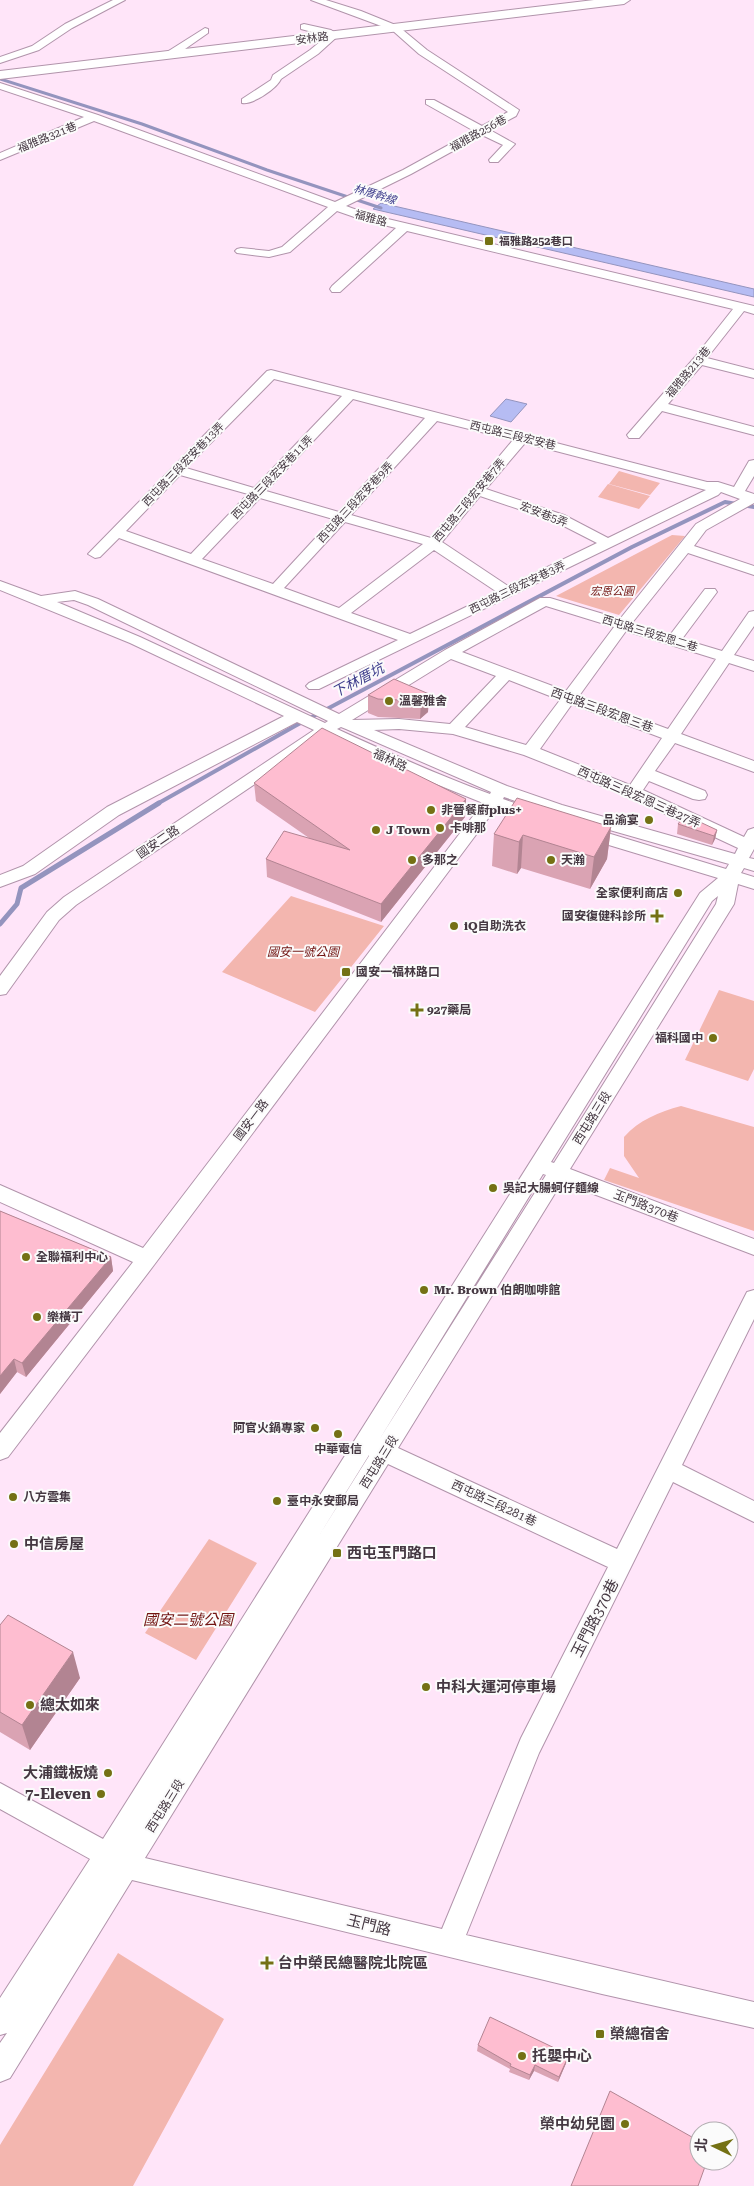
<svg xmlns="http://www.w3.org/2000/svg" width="754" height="2186" viewBox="0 0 754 2186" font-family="'Roboto Serif','Noto Sans TC',serif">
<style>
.green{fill:#f3b6af}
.water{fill:#b6bcf3;stroke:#9494be}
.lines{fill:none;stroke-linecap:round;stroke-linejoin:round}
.stream-far2{stroke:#9494be;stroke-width:3}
.stream-far1{stroke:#9494be;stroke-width:4}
.stream{stroke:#9494be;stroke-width:5}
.minor-casing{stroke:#b194ab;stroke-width:2}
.major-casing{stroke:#b194ab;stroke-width:2}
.minor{fill:#fff;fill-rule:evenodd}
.major{fill:#fff;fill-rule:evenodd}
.wall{fill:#daa3b3}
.shaded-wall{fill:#b28492}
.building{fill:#febdd0;stroke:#b28492}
.poi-dot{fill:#747114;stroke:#fbfbfb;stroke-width:2}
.labels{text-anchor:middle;stroke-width:4;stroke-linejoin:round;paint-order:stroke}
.far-street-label{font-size:11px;fill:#453842;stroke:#fbfbfb}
.far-water-label{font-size:11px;font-style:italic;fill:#3e3d8c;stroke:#fbfbfb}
.far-poi-label{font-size:11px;font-weight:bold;fill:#453842;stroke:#fbfbfb;text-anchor:start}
.far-park-label{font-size:11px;font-style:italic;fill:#721513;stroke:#fbfbfb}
.poi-label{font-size:12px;font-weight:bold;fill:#453842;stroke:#fbfbfb;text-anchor:start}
.street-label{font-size:12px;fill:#453842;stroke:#fbfbfb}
.park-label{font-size:12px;font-style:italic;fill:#721513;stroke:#fbfbfb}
.water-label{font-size:14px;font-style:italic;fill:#3e3d8c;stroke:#fbfbfb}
.near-poi-label{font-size:15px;font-weight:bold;fill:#453842;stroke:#fbfbfb;text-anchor:start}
.near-street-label{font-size:15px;fill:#453842;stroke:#fbfbfb}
.near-park-label{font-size:15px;font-style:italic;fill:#721513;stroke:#fbfbfb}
</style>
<rect width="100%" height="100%" fill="#ffe5f9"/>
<path class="green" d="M619,471l41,12 -10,12 -41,-11z
M608,484l42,12 -11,13 -41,-12z
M672,535l13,1 -66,79 -63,-19z
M291,896l93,30 -69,86 -93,-40z
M719,990l35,11v68l-6,12 -63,-21z
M681,1106l73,21v104l-150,-51 6,-12 29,10 -15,-22v-19c15,-17 35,-25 57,-31z
M209,1539l48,24 -61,97 -51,-27z
M118,1953l106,66 -91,167h-133v-41z"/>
<path class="water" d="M381,203l373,86v8l-381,-88z
M506,399l21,5 -16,18 -21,-6z"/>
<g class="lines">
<path class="stream-far2" d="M0,79l142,45 125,46 114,38"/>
<path class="stream-far1" d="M157,804l138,-78 337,-179 93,-45 29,5"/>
<path class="stream" d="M0,924l17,-20 4,-16 138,-85"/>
<g class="minor-casing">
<path id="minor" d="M113,0h12l-53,28 -33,22 -39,13v-6l32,-11 33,-22z
M311,0h15l35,11 37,15 29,24 92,60 -3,6 -26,14 25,14 -17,18h-8l-1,-2 14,-15 -21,-10 -71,39 -65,32 25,9 383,91v8l-10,-3 -37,47 47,12v8l-52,-13 -34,39 86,23v8l-92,-24 -23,27h-10l-2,-3 68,-78 38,-48 -326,-78 -67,61h-8l-2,-3 2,-3 64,-58 -33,-8 -26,-9 -47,41 -21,5 -32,-4 -2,-2 2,-2 4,-1 28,3 13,-4 46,-40 -234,-86 -94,39v-7l84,-36 -84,-28v-6l98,32 237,87 68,-32 71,-39 -48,-27v-4h8l48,26 26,-14 -89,-58 -27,-24z
M304,24l27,6 8,5 -21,19 -37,25c-4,9 -28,26 -39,24v-4l29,-19 2,-5 37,-25 17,-14 -26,-7v-4z
M205,28l3,1v4l-33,23h-8v-4z
M271,370l249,64h8l1,2 178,46h11l16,5 15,-26 5,-1v16l-9,15 9,3v9l-48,27 -12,16 60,20v9l-66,-22 -56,70 38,12 35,-46h10l2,3 -35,47 40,12 27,-39 5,-1v15l-20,29 20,6v10l-25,-8 -48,71 73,27v11l-79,-29 -20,28 50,20 2,4 -2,4 -6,1 -6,-1 -44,-18 -6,9 101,47 4,-7 6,-2v21l-5,9 5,1v12l-10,-3 -3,5 13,4v12l-16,-5 -4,20 -164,265 184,70v16l-192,-73 -164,266 219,101 130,-257 7,-2v29l-72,146 72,36v21l-81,-40 -134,271 -73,182 288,67v26l-152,-34 -470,-114 -122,198 -10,4v-39l7,-10 -7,2v-37l90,-139 -90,-50v-26l103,56 597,-946 18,-15 -139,-42 -2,-4 2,-4 6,-2 6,2 135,41 3,-5 -179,-51 -46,-16 -1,2 38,13 2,4 -2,4 -6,1 -39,-13 -342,457 -146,192 -8,3v-27l133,-171 -133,-60v-17l143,63 340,-445 -89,-36 -68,-31 -250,169 -17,15 -53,74 -6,1v-19l47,-64 17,-15 250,-167 -17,-8 -178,93 -84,59 -35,13v-12l23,-9 84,-59 177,-91 -154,-73 -130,-53v-9l41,15 34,-5 23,8 241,115 106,-64 95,-52h10l70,21 76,-95 44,-25 -19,-7 -3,3 -399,194h-10l-3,-3 3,-3 89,-43 -279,-102 -19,19 -5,1 -7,-4 179,-183zM274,379l68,17 -88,92 -68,-20zM353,399l72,19 -86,94 -73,-21zM437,421l76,19 -82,98 -80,-23zM525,443l177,46 4,1 -98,48 -44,-23 -78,-26zM180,475l68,19 -57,60 -65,-23zM480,496l74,25 43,22 -89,43 -66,-44zM260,498l73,21 -60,65 -71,-25zM345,522l78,22 -84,64 -55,-20zM434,550l63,42 -87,42 -59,-21zM74,600l14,5 240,116 -3,2 -185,-86 -83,-35zM546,606l68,21 -48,64 -104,-39zM626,631l90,28 -48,70 -89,-33zM451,659l45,17 -46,48 -51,-5 -47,1zM509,680l51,20 -34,45 -61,-18zM572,704l90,34 -32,47 -90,-36zM341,727l5,2 145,63 -1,2c-52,-19 -103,-42 -153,-65zM399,729l54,5 71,21 103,41 111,52 -3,6 -173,-49 -55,-19 -133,-56zM718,896l-2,8 -162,259 -3,-1 161,-261zM543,1174l3,1 -167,265zM369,1455v1l-49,78zM388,1464l220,103 -87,171 -79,191 -297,-71z"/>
</g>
<g class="major-casing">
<path id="major" d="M594,0h36l-6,4 -624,75v-8z"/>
</g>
<use href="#minor" class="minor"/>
<use href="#major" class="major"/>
</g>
<path class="wall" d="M429,694l-1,18 -8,7 -42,-2 -10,-4v-18z
M254,783l212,16 -1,18 -84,105 -114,-45 -1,-18 43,-21 -53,-37z
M678,824l39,6 -2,9 -3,6 -35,-11z
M611,827l-4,32 -17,30 -69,-21 -4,6 -25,-8 2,-32z
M0,1211l111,46 2,14 -87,106 -9,-5 -17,22z
M0,1625l80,53 -50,72 -30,-18z
M478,2045l89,16 -9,21 -24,-11 -5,9 -20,-8 1,-3 -33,-18z"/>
<path class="shaded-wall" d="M429,694l-1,18 -8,7 1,-18z
M466,799l-1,18 -84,105v-18z
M611,827l-4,32 -17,30 4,-32z
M717,830l-2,9 -3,6 2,-9z
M523,835l-2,33 -4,6 2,-32z
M111,1257l2,14 -87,106 -4,-14z
M14,1359l3,13 -17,22v-18z
M73,1652l7,26 -50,72 -8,-25z
M569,2055l-2,6 -9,21 1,-5z
M535,2065l-1,6 -5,9 1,-5z"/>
<path class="building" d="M394,679l35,15 -8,7 -43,-2 -10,-4z
M322,728l144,71 -85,105 -115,-45 18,-28 66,19 -96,-67z
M517,798l94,29 -17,30 -71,-22 -4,7 -25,-8z
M685,815l32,15 -3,6 -36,-12z
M0,1211l111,46 -89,106 -8,-4 -14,17z
M8,1615l65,37 -51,73 -22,-13v-87z
M490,2017l79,38 -10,22 -24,-12 -5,10 -20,-9 1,-2 -33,-19z
M610,2091l89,50v20h8l-9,25h-127z"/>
<g class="poi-dot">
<rect x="484" y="236" width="10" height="10" rx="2.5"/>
<circle cx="389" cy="701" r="5"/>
<circle cx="431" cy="810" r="5"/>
<circle cx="649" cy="820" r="5"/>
<circle cx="440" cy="828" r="5"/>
<circle cx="376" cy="830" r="5"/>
<circle cx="412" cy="860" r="5"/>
<circle cx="551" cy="860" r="5"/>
<circle cx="678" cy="893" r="5"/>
<path d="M654.5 908.5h5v5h5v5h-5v5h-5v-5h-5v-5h5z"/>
<circle cx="454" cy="926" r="5"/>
<rect x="341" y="967" width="10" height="10" rx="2.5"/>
<path d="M414.5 1002.5h5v5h5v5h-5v5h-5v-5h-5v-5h5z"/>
<circle cx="713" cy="1038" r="5"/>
<circle cx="493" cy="1188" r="5"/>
<circle cx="26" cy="1257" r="5"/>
<circle cx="424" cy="1290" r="5"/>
<circle cx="37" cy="1317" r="5"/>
<circle cx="315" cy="1428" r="5"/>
<circle cx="338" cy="1434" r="5"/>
<circle cx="13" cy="1497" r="5"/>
<circle cx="277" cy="1501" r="5"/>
<circle cx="14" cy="1544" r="5"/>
<rect x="332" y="1548" width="10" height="10" rx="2.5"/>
<circle cx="426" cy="1687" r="5"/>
<circle cx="30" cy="1705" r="5"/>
<circle cx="108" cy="1773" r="5"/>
<circle cx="101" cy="1794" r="5"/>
<path d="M264.5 1955.5h5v5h5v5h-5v5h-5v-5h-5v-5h5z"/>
<rect x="595" y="2029" width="10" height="10" rx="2.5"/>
<circle cx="522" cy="2056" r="5"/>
<circle cx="625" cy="2124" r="5"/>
</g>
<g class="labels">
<g class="far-street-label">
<text transform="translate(312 38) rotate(-8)" y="4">安林路</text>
<text transform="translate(478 133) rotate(-29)" y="4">福雅路256巷</text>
<text transform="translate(47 137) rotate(-22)" y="4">福雅路321巷</text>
<text transform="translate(371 218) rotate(16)" y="4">福雅路</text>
<text transform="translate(688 372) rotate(-50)" y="4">福雅路213巷</text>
<text transform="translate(513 435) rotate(14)" y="4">西屯路三段宏安巷</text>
<text transform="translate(183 464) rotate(-46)" y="4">西屯路三段宏安巷13弄</text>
<text transform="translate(272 477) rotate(-46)" y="4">西屯路三段宏安巷11弄</text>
<text transform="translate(469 500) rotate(-50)" y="4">西屯路三段宏安巷7弄</text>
<text transform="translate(355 502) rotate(-47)" y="4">西屯路三段宏安巷9弄</text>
<text transform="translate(544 514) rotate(21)" y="4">宏安巷5弄</text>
<text transform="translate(517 587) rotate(-26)" y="4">西屯路三段宏安巷3弄</text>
<text transform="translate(650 633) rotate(17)" y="4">西屯路三段宏恩二巷</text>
</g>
<g class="far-water-label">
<text transform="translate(375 194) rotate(17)" y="4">林厝幹線</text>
</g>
<g class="far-poi-label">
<text x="499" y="245">福雅路252巷口</text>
</g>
<g class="far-park-label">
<text x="612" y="595">宏恩公園</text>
</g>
<g class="poi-label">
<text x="399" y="705">溫馨雅舍</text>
<text x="441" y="814">非晉餐廚plus+</text>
<text x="639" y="824" text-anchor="end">品渝宴</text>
<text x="450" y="832">卡啡那</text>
<text x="386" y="834">J Town</text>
<text x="422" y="864">多那之</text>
<text x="561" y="864">天瀚</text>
<text x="668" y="897" text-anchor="end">全家便利商店</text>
<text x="646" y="920" text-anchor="end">國安復健科診所</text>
<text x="464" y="930">iQ自助洗衣</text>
<text x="356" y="976">國安一福林路口</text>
<text x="427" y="1014">927藥局</text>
<text x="703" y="1042" text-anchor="end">福科國中</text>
<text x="503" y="1192">吳記大腸蚵仔麵線</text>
<text x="36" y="1261">全聯福利中心</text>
<text x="434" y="1294">Mr. Brown 伯朗咖啡館</text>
<text x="47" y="1321">樂橫丁</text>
<text x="305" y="1432" text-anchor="end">阿官火鍋專家</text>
<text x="338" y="1453" text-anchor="middle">中華電信</text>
<text x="23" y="1501">八方雲集</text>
<text x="287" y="1505">臺中永安郵局</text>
</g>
<g class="street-label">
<text transform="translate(602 710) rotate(20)" y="4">西屯路三段宏恩三巷</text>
<text transform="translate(390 760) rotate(25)" y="4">福林路</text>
<text transform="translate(639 797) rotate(24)" y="4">西屯路三段宏恩三巷27弄</text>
<text transform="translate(158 842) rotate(-34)" y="4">國安二路</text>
<text transform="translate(592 1118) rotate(-58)" y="4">西屯路三段</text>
<text transform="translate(251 1120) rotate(-53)" y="4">國安一路</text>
<text transform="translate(646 1206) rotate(21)" y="4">玉門路370巷</text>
<text transform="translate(379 1462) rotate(-58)" y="4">西屯路三段</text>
<text transform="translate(494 1503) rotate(25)" y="4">西屯路三段281巷</text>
<text transform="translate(165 1806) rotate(-58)" y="4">西屯路三段</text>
</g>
<g class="park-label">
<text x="303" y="956">國安一號公園</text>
</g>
<g class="water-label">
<text transform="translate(358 680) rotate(-28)" y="5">下林厝坑</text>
</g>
<g class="near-poi-label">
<text x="24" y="1549">中信房屋</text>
<text x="347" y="1558">西屯玉門路口</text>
<text x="436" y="1692">中科大運河停車場</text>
<text x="40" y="1710">總太如來</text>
<text x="98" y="1778" text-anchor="end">大浦鐵板燒</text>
<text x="91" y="1799" text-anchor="end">7-Eleven</text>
<text x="278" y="1968">台中榮民總醫院北院區</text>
<text x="610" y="2039">榮總宿舍</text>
<text x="532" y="2061">托嬰中心</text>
<text x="615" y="2129" text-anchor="end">榮中幼兒園</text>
</g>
<g class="near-street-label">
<text transform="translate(595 1618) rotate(-63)" y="5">玉門路370巷</text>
<text transform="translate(369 1925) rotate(14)" y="5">玉門路</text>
</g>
<g class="near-park-label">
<text x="188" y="1625">國安二號公園</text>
</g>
</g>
<g transform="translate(714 2146) rotate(275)"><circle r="24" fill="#fbfbfb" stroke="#b2adb1"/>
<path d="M0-4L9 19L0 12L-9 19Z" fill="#747114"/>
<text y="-8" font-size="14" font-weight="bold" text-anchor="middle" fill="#453842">北</text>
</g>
</svg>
